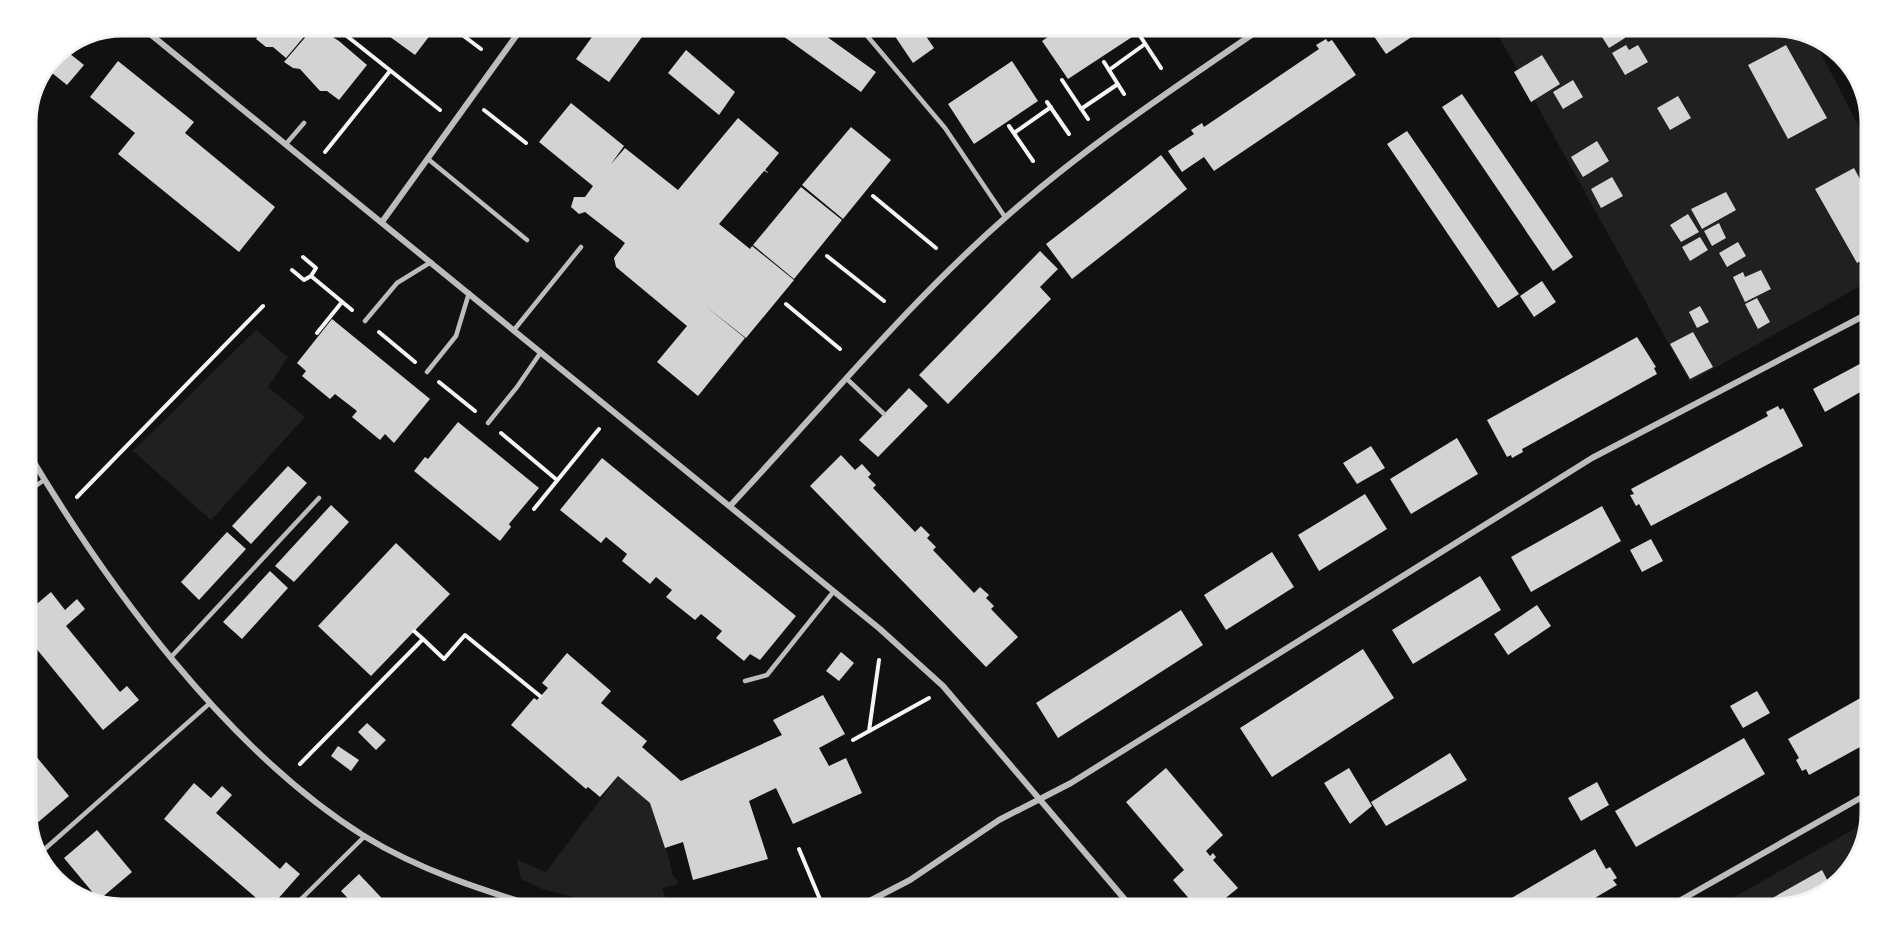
<svg xmlns="http://www.w3.org/2000/svg" width="1897" height="935" viewBox="0 0 1897 935" font-family="Helvetica,sans-serif">
<style>
.green{fill:#202020}
.building{fill:#d3d3d3}
.lines{fill:none;stroke-linecap:round;stroke-linejoin:round}
.path{stroke:#f5f5f5;stroke-width:4}
.service{stroke:#bcbcbc;stroke-width:4.5}
.minor{stroke:#bcbcbc;stroke-width:6}
.rim{fill:none;stroke:#f5f5f5;stroke-width:3}
</style>
<rect width="100%" height="100%" fill="#111"/>
<path class="green" d="M1512,25h263l36,9 60,116v130l-181,102 -192,-347z
M256,330l32,27 -20,30 37,30 -94,103 -78,-69z
M618,776l32,27 11,25 12,48 5,5 -2,4 -14,3 7,19 17,-5 3,7 -72,-1 -75,-19 -21,-10 -4,-19 29,12z
M1870,820c-3,11 -4,27 -9,36 -34,56 -91,53 -148,53z"/>
<path class="building" d="M246,26h67l-27,32 -13,-11h-7l-10,-8 2,-3z
M315,26l24,15 28,24 -28,35 -12,-9h-7l-20,-22 -7,-1 -9,-6z
M386,26h51l-22,29 -33,-24z
M600,26h50l-41,56 -33,-23z
M769,26h43l64,46 -15,20z
M888,26h31l15,22 -21,15z
M1064,26h60l8,11 -64,42 -26,-38z
M1367,26h61l-42,28z
M1492,26h20l-14,9z
M1595,26h33l1,2 -8,4 4,6 -16,10z
M1326,39l2,3 4,-2 24,35 -142,96 -10,-14 -22,15 -14,-21 26,-17 -3,-4 11,-7 2,4 115,-78 -3,-4z
M1626,45l3,5 9,-5 10,17 -23,13 -13,-22z
M1786,45l41,73 -39,21 -40,-74z
M64,49l20,16 -17,20 -20,-16 7,-15z
M686,50l49,42 -16,23 -51,-42z
M1542,55l18,29 -29,18 -17,-30z
M118,61l76,61 -9,11 90,74 -36,45 -121,-98 17,-21 -45,-36z
M1012,61l26,40 -64,43 -26,-40z
M1573,80l10,17 -20,12 -10,-17z
M1462,94l111,163 -20,14 -111,-164z
M1678,96l13,22 -21,12 -13,-22z
M571,103l53,43 -13,18 14,-16 53,42 60,-72 41,35 -14,17 4,3 -5,-2 -45,53 31,25 2,-3 42,34 -48,58 -42,-33 41,33 -47,58 -41,-34 30,-36 -71,-59 -2,-9 11,-15 -40,-31 -6,2 -8,-7 3,-10h11l8,-11 -54,-44z
M851,127l40,33 -48,59 -41,-34z
M1407,131l112,163 -21,14 -111,-164z
M1597,141l12,20 -26,16 -12,-20z
M1161,155l26,34 -115,90 -26,-35z
M1854,168l17,32v55l-14,8 -42,-74z
M1612,177l11,19 -22,12 -10,-19z
M801,187l41,33 -48,59 -41,-34z
M1726,192l10,18 -34,19 -11,-20z
M1688,214l11,18 -18,10 -11,-17z
M1719,223l7,15 -14,8 -8,-15z
M1700,237l8,13 -18,11 -8,-14z
M1738,242l8,14 -19,11 -8,-14z
M1040,251l18,18 -18,18 11,12 -103,105 -29,-29z
M1761,270l10,19 -26,13 -12,-25 10,-5 2,5z
M1542,281l14,21 -22,15 -14,-21z
M1757,298l13,24 -12,7 -13,-25z
M1700,306l9,16 -12,6 -8,-16z
M332,319l98,80 -36,44 -9,-9 -5,6 -28,-23 5,-6 -22,-17 -5,5 -28,-23 4,-5 -9,-8z
M1693,332l20,35 -23,12 -20,-35z
M1637,337l19,30 -2,1 3,6 -135,75 1,3 -11,6 -1,-3 -4,2 -20,-37z
M1871,358v28l-46,26 -12,-23z
M909,388l19,18 -50,51 -19,-17z
M1778,406l2,4 3,-2 20,38 -152,80 -12,-22 -3,2 -6,-11 4,-1 -3,-5 137,-73 -2,-4z
M458,422l81,66 -30,36 2,3 -11,14 -86,-70 11,-14 3,2z
M1457,438l21,36 -67,40 -21,-35z
M1371,446l14,22 -28,16 -14,-21z
M841,455l14,15 7,-6 9,10 -3,3 8,8 -3,3 42,44 6,-6 9,9 -3,3 9,9 -3,3 41,43 6,-6 9,8 -3,3 8,8 -3,3 27,28 -32,30 -176,-181z
M602,458l194,158 -36,44 -10,-6 -6,7 -28,-23 6,-7 -21,-17 -6,6 -29,-23 6,-7 -16,-13 -6,7 -28,-23 5,-7 -21,-17 -5,6 -41,-33z
M288,466l19,17 -56,61 -19,-18z
M1365,494l22,35 -68,42 -21,-36z
M331,505l18,17 -55,60 -19,-16z
M1602,506l19,35 -90,51 -20,-35z
M227,532l19,17 -47,51 -18,-18z
M1651,539l12,22 -21,11 -12,-22z
M396,543l54,51 -79,82 -53,-50z
M1272,552l22,35 -68,43 -22,-35z
M270,571l18,17 -46,51 -19,-17z
M1480,576l21,34 -88,54 -21,-34z
M51,592l14,18 12,-11 8,10 -19,17 54,66 7,-6 12,14 -36,30 -77,-94v-23z
M1537,605l14,21 -43,29 -14,-21z
M1181,610l22,35 -145,93 -22,-35z
M1363,649l31,49 -122,79 -32,-49z
M841,652l13,11 -15,18 -13,-10z
M567,653l44,38 -10,12 46,38 -5,6 39,34 101,-46 -9,-15 50,-25 22,39 -26,14 10,18 17,-8 16,35 -69,31 -17,-36 -27,13 19,58 -75,21 -10,-38 -18,6 -15,-45 -32,-27 -18,21 -12,-10 -2,2 -75,-64 23,-27 3,2 11,-12 -6,-5z
M1757,691l13,22 -27,15 -13,-22z
M1871,692v49l-62,34 -3,-6 -4,2 -6,-11 3,-2 -11,-19z
M367,723l19,17 -10,10 -18,-18z
M1744,738l21,36 -129,73 -21,-36z
M338,746l21,14 -8,11 -20,-15z
M30,749l39,47 -33,28 -10,-12v-60z
M1450,753l17,27 -81,46 -15,-24z
M1166,768l57,67 -17,16 4,5 3,-3 3,4 -3,3 25,28 -26,21h-14l-25,-29 11,-10 -58,-68z
M1349,768l23,38 -22,18 -26,-41z
M1597,782l12,23 -28,16 -13,-23z
M194,783l17,15 11,-12 10,9 -16,18 64,56 6,-7 14,12 -31,35 -105,-90z
M97,830l35,42 -33,28 -35,-42z
M1595,849l11,20 4,-2 7,11 -4,2 4,5 -41,24h-83z
M1822,870l10,19 -4,4 -53,16h-22z
M359,874l33,35h-34l-17,-18z
M1052,899l9,10h-22z"/>
<g class="lines">
<path class="path" d="M333,25l107,85
M449,25l32,24
M1133,25l28,43
M1104,62l20,32
M1109,70l36,-26
M1062,80l26,39
M1047,102l22,32
M1081,109l37,-25
M484,110l42,33
M1009,126l24,35
M1014,133l37,-26
M325,152l65,-81
M873,196l63,52
M827,256l57,45
M292,270l12,10 7,-4 5,-8 -13,-11
M311,276l41,34
M786,304l54,45
M379,332l36,30
M317,333l25,-31
M439,382l36,29
M501,433l56,47
M77,497l186,-191
M534,509l65,-80
M423,639l21,20 21,-24 75,61
M869,731l10,-71
M853,740l76,-42
M300,764l123,-125 -9,-8
M799,849l25,60"/>
<path class="service" d="M858,25l87,103 60,89
M286,144l18,-21
M428,159l99,81
M365,321l32,-38 34,-21
M514,330l67,-83
M427,372l29,-36 13,-43
M847,379l37,35
M488,423l29,-36 24,-35
M26,493l18,-13
M172,656l147,-158
M745,681l22,-6 67,-84
M38,855l172,-152
M291,909l74,-73"/>
<path class="minor" d="M139,25l741,604 63,57 190,223
M382,222l142,-197
M26,449c81,137 202,302 338,387 55,34 118,54 180,73
M730,506c90,-96 177,-202 276,-289 80,-71 171,-131 260,-192
M854,909l56,-29 89,-60 72,-37 521,-325 279,-146
M1665,909l206,-117"/>
</g>
<path d="M0 0H1897V935H0ZM122 36H1775A86 86 0 0 1 1861 122V813A86 86 0 0 1 1775 899H122A86 86 0 0 1 36 813V122A86 86 0 0 1 122 36Z" fill="#fff" fill-rule="evenodd"/>
<path class="rim" d="M122 36H1775A86 86 0 0 1 1861 122V813A86 86 0 0 1 1775 899H122A86 86 0 0 1 36 813V122A86 86 0 0 1 122 36Z"/>
</svg>
